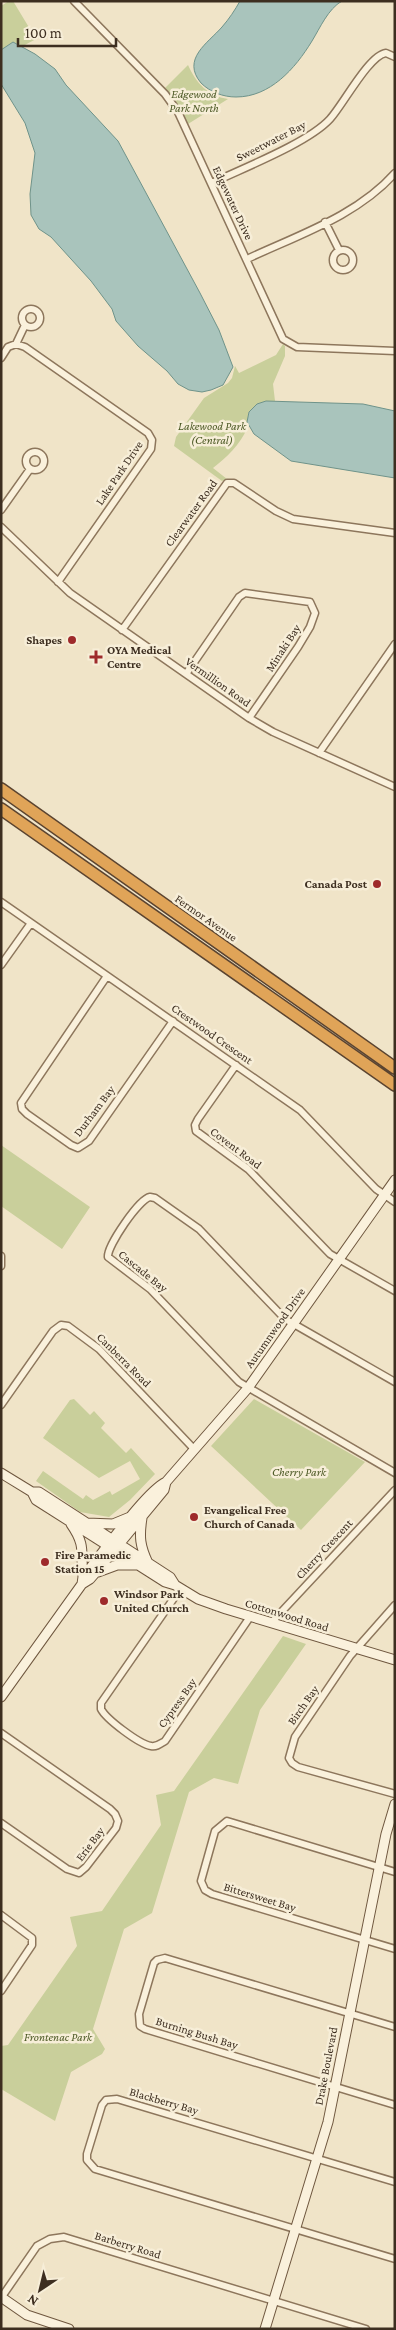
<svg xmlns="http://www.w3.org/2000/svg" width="396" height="2330" viewBox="0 0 396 2330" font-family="'Crimson Pro',serif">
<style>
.green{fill:#c9cf9b}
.water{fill:#a9c4bc;stroke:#6f938a}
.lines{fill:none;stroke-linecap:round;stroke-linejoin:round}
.street-casing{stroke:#8d765c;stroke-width:9}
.secondary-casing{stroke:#6f573f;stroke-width:11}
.highway-casing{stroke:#5b4430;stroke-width:14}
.street{stroke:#faf1dc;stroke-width:6}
.secondary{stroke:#faf1dc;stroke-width:9}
.highway{stroke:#e0a458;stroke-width:11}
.poi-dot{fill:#9e2a2b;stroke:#f7eed8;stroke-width:2}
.labels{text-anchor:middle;stroke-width:5;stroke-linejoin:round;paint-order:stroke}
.park-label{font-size:12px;font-style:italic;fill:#4d5a26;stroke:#f7eed8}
.street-label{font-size:12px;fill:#3d2e20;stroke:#f7eed8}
.poi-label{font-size:12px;font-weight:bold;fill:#3d2e20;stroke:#f7eed8;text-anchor:start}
</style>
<rect width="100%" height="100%" fill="#f0e4c8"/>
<path class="green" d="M9,1h4l23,38 -13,7 -10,-4 -12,8v-44z
M188,65c8,18 20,31 40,34l-40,25 -10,-19 -13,-17z
M283,344l2,2v10l-12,28 2,17 -18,3 -8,8c-2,5 0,11 -2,16 -6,16 -21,30 -34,40l14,11 -5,2 -48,-35 2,-9 28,-39 24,-15 4,-5 3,-12 4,7 37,-18z
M1,1145l89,62 -28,42 -61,-43z
M74,1399l16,16 4,-4 11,12 -4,5 25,25 5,-5 24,26 -25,26 -21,17 -29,-5 -44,-31 7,-10 40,28 3,-4 7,5 17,-9 2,4 28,-16 -10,-18 -31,17 -56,-40 27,-38z
M254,1399l111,63 -64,68 -90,-84z
M283,1636l23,8 -46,66 -22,74 -24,-6 -25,14 -37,121 -28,16 -31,100 12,20 -3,5 -31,18 -16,49 -54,-32v-43l7,-1 69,-99 -7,-29 32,-6 59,-86 -5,-30 18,-4z"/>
<path class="water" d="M240,1h102c-14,8 -22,27 -30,40 -17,28 -42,56 -76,56 -13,0 -26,-5 -35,-14 -20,-24 7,-40 21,-56 7,-8 13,-17 18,-26z
M13,42l22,12 20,15 11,16 52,56 82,152 19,37 14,37 -10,18 -12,5 -9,2 -13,-2 -11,-6 -11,-13 -29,-25 -22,-25 -4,-12 -21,-28 -40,-44 -12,-8 -8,-14 -1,-21 5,-41 -10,-30 -24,-39v-34z
M266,401l97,3 32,7v67l-104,-17 -37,-27 -7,-12 2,-10 8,-8z"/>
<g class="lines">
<g class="street-casing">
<path id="street" d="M74,1l91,93 13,18 105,227 14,8 98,4
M212,183c31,-15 96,-40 118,-64 13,-14 39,-64 56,-66l9,4
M325,222l14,28
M333 260a10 10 0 1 1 20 0a10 10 0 1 1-20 0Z
M247,259c51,-24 110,-43 148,-86
M22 318a9 9 0 1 1 18 0a9 9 0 1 1-18 0Z
M16,344l9,3 123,86 4,7 -1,9 -93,133
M1,358l7,-11 8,-3 9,-19
M26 461a9 9 0 1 1 18 0a9 9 0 1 1-18 0Z
M1,510l29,-41
M1,527l69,66 179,125 24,14 122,55
M122,630l105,-147h7l42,28 17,8 102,14
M186,674l53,-77 6,-4 65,9 5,11 -5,14 -12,20 -49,71
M319,753l76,-109
M1,902l299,208 76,79 19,13
M1,965l30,-42
M107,976l-86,127 1,6 5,5 44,31 7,3 11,-7 84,-120
M236,1065l-38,54 -3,6 1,6 52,38 82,85 65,37
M1,1256v10
M395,1382l-110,-63 -86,-90 -44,-31 -5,-1c-11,2 -43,49 -42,60l42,32 89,93 156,91
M1,1405l52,-74 8,-6 7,1 31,23 94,99
M181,1588l-80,115v6c5,10 38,35 50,37 6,1 9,-2 14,-5l85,-124
M395,1605l-45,51 -55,81 -6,21 3,5 6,4 97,27
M271,1623l124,-133
M1,1733l109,76 5,5 3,7 -2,7 -30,39 -7,6 -12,-4 -66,-46
M395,1872l-168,-51 -12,10 -14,50 4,9 7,4 183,55
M1,1915l31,23v7l-31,46
M395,2027l-230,-69 -8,2 -3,3 -15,51 1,12 5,3 250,76
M395,2182l-278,-83 -11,1 -4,5 -15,49v6l8,9 300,90
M1,2298l36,-52 13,-7 14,-2 302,92"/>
</g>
<g class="secondary-casing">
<path id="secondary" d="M1,1473l31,19 4,8 129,82 10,3 23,14 28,10 169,51
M32,1492h7l131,85 5,8
M142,1518c-3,19 -2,28 6,45
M87,1523l26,1 17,-7
M71,1524c16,23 9,29 12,53
M98,1572l19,-7h22
M82,1584l1,-7c17,-20 63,-86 83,-95l82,-94 147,-208
M1,1697l81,-113 8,-5 6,-7 68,-82 2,-8
M1,2297l26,18 42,14
M265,2329l63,-207 58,-288 9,-30"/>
</g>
<g class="highway-casing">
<path id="highway" d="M1,789l394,279
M1,809l394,276"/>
</g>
<use href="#street" class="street"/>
<use href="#secondary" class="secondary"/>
<use href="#highway" class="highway"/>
</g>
<g class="poi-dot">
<circle cx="72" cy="640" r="5"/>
<path d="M93.5 649.5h5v5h5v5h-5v5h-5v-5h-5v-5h5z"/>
<circle cx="377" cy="884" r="5"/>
<circle cx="194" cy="1517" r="5"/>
<circle cx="45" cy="1562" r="5"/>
<circle cx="104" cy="1601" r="5"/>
</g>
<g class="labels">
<g class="park-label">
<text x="194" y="98">Edgewood<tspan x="194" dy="14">Park North</tspan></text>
<text x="212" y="430">Lakewood Park<tspan x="212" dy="14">(Central)</tspan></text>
<text x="299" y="1476">Cherry Park</text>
<text x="58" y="2041">Frontenac Park</text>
</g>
<g class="street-label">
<text transform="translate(271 141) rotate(-27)" y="4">Sweetwater Bay</text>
<text transform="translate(233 203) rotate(65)" y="4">Edgewater Drive</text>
<text transform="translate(119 473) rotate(-56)" y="4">Lake Park Drive</text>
<text transform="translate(191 513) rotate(-54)" y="4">Clearwater Road</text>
<text transform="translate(283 648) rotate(-57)" y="4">Minaki Bay</text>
<text transform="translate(218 682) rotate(35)" y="4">Vermillion Road</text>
<text transform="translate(206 918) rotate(35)" y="4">Fermor Avenue</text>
<text transform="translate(212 1034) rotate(35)" y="4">Crestwood Crescent</text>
<text transform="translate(94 1111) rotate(-53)" y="4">Durham Bay</text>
<text transform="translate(236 1148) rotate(37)" y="4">Covent Road</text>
<text transform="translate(143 1271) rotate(39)" y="4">Cascade Bay</text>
<text transform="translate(275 1328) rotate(-55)" y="4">Autumnwood Drive</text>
<text transform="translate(124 1360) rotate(45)" y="4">Canberra Road</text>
<text transform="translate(324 1549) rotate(-47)" y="4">Cherry Crescent</text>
<text transform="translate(287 1615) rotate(17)" y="4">Cottonwood Road</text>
<text transform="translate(177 1703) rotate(-55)" y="4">Cypress Bay</text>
<text transform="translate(303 1705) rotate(-55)" y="4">Birch Bay</text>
<text transform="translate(90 1844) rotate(-53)" y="4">Erie Bay</text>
<text transform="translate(260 1897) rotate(17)" y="4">Bittersweet Bay</text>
<text transform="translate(197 2033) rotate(17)" y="4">Burning Bush Bay</text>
<text transform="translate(326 2066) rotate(-79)" y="4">Drake Boulevard</text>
<text transform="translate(164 2101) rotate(16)" y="4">Blackberry Bay</text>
<text transform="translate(128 2245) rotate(17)" y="4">Barberry Road</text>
</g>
<g class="poi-label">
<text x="62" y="644" text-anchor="end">Shapes</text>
<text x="107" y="654">OYA Medical<tspan x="107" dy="14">Centre</tspan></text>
<text x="367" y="888" text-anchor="end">Canada Post</text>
<text x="204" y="1514">Evangelical Free<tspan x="204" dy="14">Church of Canada</tspan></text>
<text x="55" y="1559">Fire Paramedic<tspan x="55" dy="14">Station 15</tspan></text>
<text x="114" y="1598">Windsor Park<tspan x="114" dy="14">United Church</tspan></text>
</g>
</g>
<rect width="396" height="2330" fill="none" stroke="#3d2e20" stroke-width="5"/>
<g transform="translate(40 2290) rotate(215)" stroke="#f7eed8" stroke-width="4" paint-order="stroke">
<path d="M0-4L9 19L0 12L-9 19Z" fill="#3d2e20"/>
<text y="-8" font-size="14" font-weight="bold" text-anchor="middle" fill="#3d2e20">N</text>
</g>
<path d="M18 38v8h98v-8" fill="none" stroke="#3d2e20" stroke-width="2.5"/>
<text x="25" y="38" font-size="15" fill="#3d2e20" stroke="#f7eed8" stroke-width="4" paint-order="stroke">100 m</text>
</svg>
